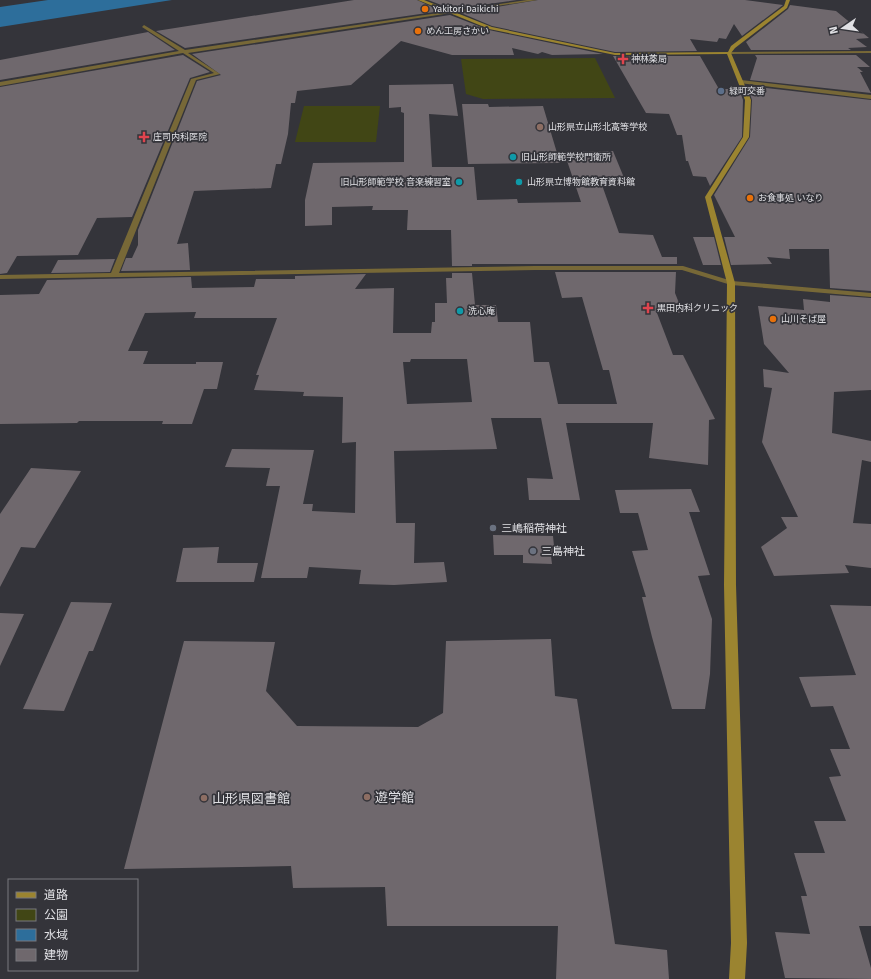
<svg xmlns="http://www.w3.org/2000/svg" width="871" height="979" viewBox="0 0 871 979" font-family="'Fira Sans','Noto Sans JP',sans-serif">
<style>
.green{fill:#414615}
.water{fill:#2d6e9b}
.building{fill:#6f686d;fill-rule:evenodd}
.lines{fill:none;stroke-linecap:round;stroke-linejoin:round}
.street{fill:#776837;fill-rule:evenodd}
.secondary{fill:#9b8430;fill-rule:evenodd}
.food-dot{fill:#e8710a;stroke:#34343a;stroke-width:1.5}
.health-dot{fill:#e0444e;stroke:#34343a;stroke-width:1.5}
.service-dot{fill:#5c6f8a;stroke:#34343a;stroke-width:1.5}
.education-dot{fill:#8d6e63;stroke:#34343a;stroke-width:1.5}
.culture-dot{fill:#0f9aa8;stroke:#34343a;stroke-width:1.5}
.worship-dot{fill:#6b7280;stroke:#34343a;stroke-width:1.5}
.labels{text-anchor:middle;stroke-width:3.5;stroke-linejoin:round;paint-order:stroke}
.far-poi-label{font-size:9px;fill:#e0e0e4;stroke:#34343a;text-anchor:start}
.poi-label{font-size:11px;fill:#e0e0e4;stroke:#34343a;text-anchor:start}
.near-poi-label{font-size:13px;fill:#e0e0e4;stroke:#34343a;text-anchor:start}
</style>
<rect width="100%" height="100%" fill="#34343a"/>
<path class="green" d="M595,58l20,40 -132,1 -17,-5 -5,-35z
M304,106h76l-4,36h-81z"/>
<path class="water" d="M48,0h124l-172,27v-20z"/>
<path class="building" d="M354,0h63l24,11 -256,37 -29,-17z
M428,0h89l-65,9z
M538,0h207l38,5 -41,31 -8,-12 -8,15 -7,-1 -2,4 -27,-3 7,12 -82,1 -123,-26 -31,-13z
M790,5l46,6 33,27 -13,1 11,8 -19,1 3,2h-100l-5,-8 42,-33z
M450,15l39,15 114,24 -51,1 -10,-3 -4,2 -26,-6 2,7h-62l-51,-14 -50,44 -54,6 -2,12h-4l-3,31 -7,30h-5l-5,24 -77,3 -17,53 11,-1 2,27 -69,1 5,-13h6l6,-13v-15l59,-149 24,-6 -29,-21z
M148,32l27,18 -175,30v-20z
M183,55l27,17 -20,6 -58,139 -35,1 -19,37 -61,1 -10,17 -7,1v-187z
M755,55h101l14,12h-13l6,5h-3l11,21 -121,-13 7,-22z
M613,56h87l19,33h20l4,11 -1,37 -32,49 -4,-9 -13,-1 -5,-15h-2l-4,-26h-5l-8,-21 -23,-1z
M453,84l5,32 -29,-2 3,53h42l3,33 40,-1 1,4 63,-1 -17,-50 49,-1 14,34h-25l17,48 34,2 9,22h15v7h-205v2h-20l-1,-36h-44l1,-20h-36l1,-4 -41,1v18l-27,1v-26l8,-37 91,-1v-49l-3,-1v-5l-12,1v-23z
M749,86l122,14v191l-41,-3 -1,-39h-40l1,10 -23,-2 5,7 -41,1 -7,-28h11l-21,-42 36,-58 2,-37 -4,-12z
M462,104h26l1,3 54,-1 17,57 -92,1z
M693,237h21l7,28h-18z
M115,259l-5,13 -59,1 7,-13z
M555,272h121l-1,21 8,20h-26l16,42h10l32,64 -6,1 -1,45 -59,-7 4,-35h-87l14,77h-51l-2,-22 26,1 -12,-61h-50l6,31 -103,2 2,72h19l-1,40 30,-1 3,20 -53,3 -35,-1 2,-14 -52,-3 -2,11h-46l19,-92h-14l4,-18 -45,-1 7,-18 82,1 -11,54h10l-1,7 43,2 1,-71 -14,1 1,-46 -40,-1 1,-4 -50,-2 5,-15h-3l21,-57h-83l2,-6 -51,1 -17,38h20l-5,13h53v-2h27l-6,27h-13l-12,35h-30l1,-3h-84l-2,2 -77,1v-129l39,-1 8,-14 144,-3 1,11 62,-1 2,-8h39v-3l71,-2 -11,15 39,-1 -1,45h38l1,-11h3v-19h12l-1,-25h6v-5h20l3,32h21l2,17h32l4,40h15l9,42h59l-8,-34h-6l-21,-73 -20,1zM411,359h56l5,43 -65,2 -4,-42h7z
M830,295l41,3v92l-37,2 -2,41 39,8v21l-9,-2 -9,63 18,1v44l-26,-3 4,8 -75,3 -13,-29 26,-19 -6,-11h17l-36,-75 10,-54 -8,-1 -1,-18 26,4 -25,-29 -6,-38 46,4 -1,-11 27,3z
M31,468l50,3 -46,77 -14,-1 -21,40v-73z
M691,489l9,23h-11l21,63 -12,1 14,43 -2,55 -5,35h-33l-20,-72 -10,-40h4l-14,-46 16,-1 -10,-37h-18l-5,-23z
M493,535l60,1 2,20h-4l1,8 -29,-1v-8h-29z
M219,547l-2,16h41l-4,19h-78l7,-34z
M71,602l41,1 -19,48h-4l-25,60 -41,-2z
M830,605l41,1v320h-12l12,42v11l-86,-1 -10,-46 35,2 -9,-38h6l-13,-43h31l-11,-32h32l-17,-44 12,-1 -11,-27h20l-17,-43 -22,1 -12,-30 57,-2z
M0,613l24,1 -24,52z
M551,639l4,57 22,3 38,245 52,6 2,29h-113l2,-53h-171l-2,-39 -92,1 -2,-22 -167,3 60,-228 91,1 -9,49 31,35 121,1 25,-14 3,-72z"/>
<g class="lines">
<path class="street" d="M527,0h10l-349,53 32,21 -24,6 -77,193 416,-7h148l49,15 139,12v4l-140,-12 -49,-15h-147l-535,9v-4l111,-2 80,-194 23,-6 -31,-20 -183,33v-4l179,-31 -37,-24 2,-2 41,25z
M871,51v2l-142,1 -2,-1 2,-1z
M741,80l130,15v4l-132,-16z"/>
<path class="secondary" d="M418,0h6l68,27 123,26 113,-1 3,-6 53,-40 2,-6h4l-3,8 -52,40 -4,5 20,47 -2,37 -38,60 24,86 1,302 11,358 -2,36h-16l2,-36 -7,-358 3,-302 -22,-86 38,-60 2,-37 -18,-46 -112,1 -126,-26z"/>
</g>
<g class="food-dot">
<circle cx="425" cy="9" r="4"/>
<circle cx="418" cy="31" r="4"/>
<circle cx="750" cy="198" r="4"/>
<circle cx="773" cy="319" r="4"/>
</g>
<g class="health-dot">
<path d="M621 53h4v4h4v4h-4v4h-4v-4h-4v-4h4z"/>
<path d="M142 131h4v4h4v4h-4v4h-4v-4h-4v-4h4z"/>
<path d="M646 302h4v4h4v4h-4v4h-4v-4h-4v-4h4z"/>
</g>
<circle class="service-dot" cx="721" cy="91" r="4"/>
<g class="education-dot">
<circle cx="540" cy="127" r="4"/>
<circle cx="367" cy="797" r="4"/>
<circle cx="204" cy="798" r="4"/>
</g>
<g class="culture-dot">
<circle cx="513" cy="157" r="4"/>
<circle cx="459" cy="182" r="4"/>
<circle cx="519" cy="182" r="4"/>
<circle cx="460" cy="311" r="4"/>
</g>
<g class="worship-dot">
<circle cx="493" cy="528" r="4"/>
<circle cx="533" cy="551" r="4"/>
</g>
<g class="labels">
<g class="far-poi-label">
<text x="433" y="12">Yakitori Daikichi</text>
<text x="426" y="34">めん工房さかい</text>
<text x="631" y="62">神林薬局</text>
<text x="729" y="94">緑町交番</text>
<text x="548" y="130">山形県立山形北高等学校</text>
<text x="153" y="140">庄司内科医院</text>
<text x="521" y="160">旧山形師範学校門衛所</text>
<text x="451" y="185" text-anchor="end">旧山形師範学校 音楽練習室</text>
<text x="527" y="185">山形県立博物館教育資料館</text>
<text x="758" y="201">お食事処 いなり</text>
<text x="657" y="311">黒田内科クリニック</text>
<text x="468" y="314">洗心庵</text>
<text x="781" y="322">山川そば屋</text>
</g>
<g class="poi-label">
<text x="501" y="532">三嶋稲荷神社</text>
<text x="541" y="555">三島神社</text>
</g>
<g class="near-poi-label">
<text x="375" y="802">遊学館</text>
<text x="212" y="803">山形県図書館</text>
</g>
</g>
<rect x="8" y="879" width="130" height="92" fill="#34343a" stroke="#79797e"/>
<rect x="16" y="892" width="20" height="6" fill="#9b8430" stroke="#79797e"/>
<text x="44" y="899" font-size="12" fill="#e0e0e4">道路</text>
<rect x="16" y="909" width="20" height="12" fill="#414615" stroke="#79797e"/>
<text x="44" y="919" font-size="12" fill="#e0e0e4">公園</text>
<rect x="16" y="929" width="20" height="12" fill="#2d6e9b" stroke="#79797e"/>
<text x="44" y="939" font-size="12" fill="#e0e0e4">水域</text>
<rect x="16" y="949" width="20" height="12" fill="#6f686d" stroke="#79797e"/>
<text x="44" y="959" font-size="12" fill="#e0e0e4">建物</text>
<g transform="translate(843 28) rotate(257)" stroke="#34343a" stroke-width="3" paint-order="stroke">
<path d="M0-3L7 15L0 10L-7 15Z" fill="#e0e0e4"/>
<text y="-6" font-size="11" font-weight="bold" text-anchor="middle" fill="#e0e0e4">N</text>
</g>
</svg>
